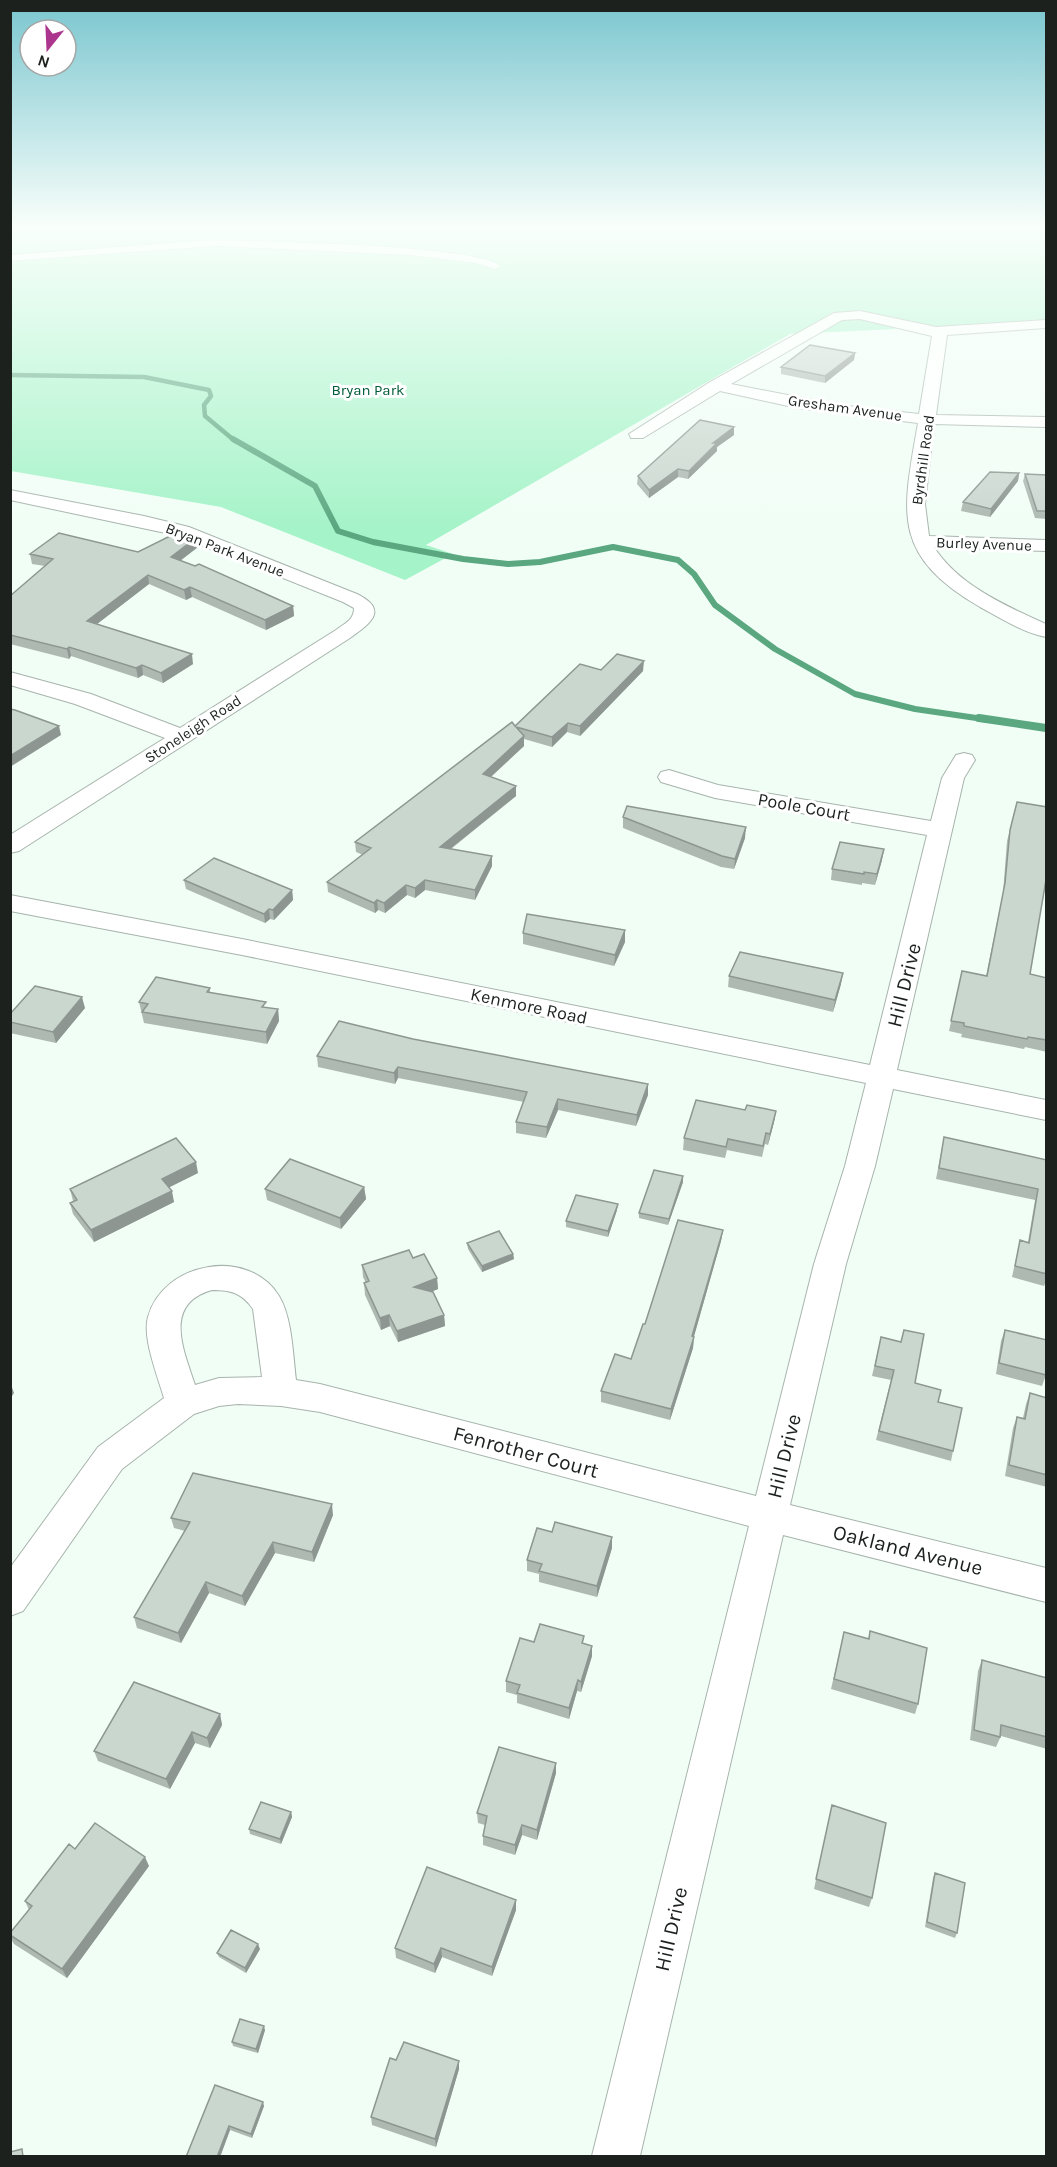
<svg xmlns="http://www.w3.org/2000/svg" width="1057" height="2167" viewBox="0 0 1057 2167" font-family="Karla,sans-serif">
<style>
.green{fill:#a5f3c8}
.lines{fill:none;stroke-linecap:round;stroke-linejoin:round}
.stream-far2{stroke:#5aa780;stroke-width:4.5}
.stream-far1{stroke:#5aa780;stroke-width:6}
.stream{stroke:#5aa780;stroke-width:8}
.pedestrian-casing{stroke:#a7b4ac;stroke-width:1}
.minor-casing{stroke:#a7b4ac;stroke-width:2}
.pedestrian{fill:#fff;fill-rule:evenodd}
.minor{fill:#fff;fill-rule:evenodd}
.wall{fill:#aeb9b2}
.shaded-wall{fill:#8d9691}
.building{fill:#cad7cf;stroke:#8d9691;stroke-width:1.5}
.labels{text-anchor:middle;stroke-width:6;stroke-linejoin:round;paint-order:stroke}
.far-park-label{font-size:15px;fill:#005b39;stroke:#fff}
.far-street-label{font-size:15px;fill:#1c211e;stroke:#fff}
.street-label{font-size:18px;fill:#1c211e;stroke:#fff}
.near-street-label{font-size:21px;fill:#1c211e;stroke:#fff}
</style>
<rect width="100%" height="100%" fill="#f1fef6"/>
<path class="green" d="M10,225h1036v97l-256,12 -364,211 27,9 -48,26 -184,-73 -210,-36z"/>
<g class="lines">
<path class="stream-far2" d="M10,375l134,2 65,13 2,6 -7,9 1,11 30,25"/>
<path class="stream-far1" d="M233,439l82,47 23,45 35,11 90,17 45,5 32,-2 73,-15 65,13 16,14 21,31 60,44 80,45 60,15 75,11"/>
<path class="stream" d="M979,718l67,10"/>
<g class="pedestrian-casing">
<path id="pedestrian" d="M215,240c46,2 259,4 285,26l-5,3 -19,-6 -67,-8 -194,-9 -205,15v-6z"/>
</g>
<g class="minor-casing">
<path id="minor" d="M860,311l76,16 110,-7v8l-99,7 -11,80 110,2v10l-112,-3 -9,80 4,32 117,4v11l-112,-4c24,38 72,59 112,77v13c-22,-4 -46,-19 -66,-30 -89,-52 -78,-93 -62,-184l-121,-15 -77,-17 -77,47h-12l-2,-4 81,-52 124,-69zM860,319l72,17 -13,78 -80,-9 -108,-21 111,-64z
M10,490l134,26 45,11 168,67c32,16 14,29 -7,44l-331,213 -9,2v-18l155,-97 -90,-34 -65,-19v-13l81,22 89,34 156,-98c9,-7 18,-10 18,-22l-11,-6 -168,-67 -165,-35z
M964,753l8,2 3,5 -11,18 -67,292 149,30v20l-153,-31 -18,77 -29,98 -56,241 256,63v34l-263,-67 -143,621h-48l157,-630 -429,-114 -39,-6 -43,-2 -19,2 -25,8 -72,55 -99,142 -13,5v-48l88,-121 66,-49c-6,-21 -22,-60 -16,-81 15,-55 100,-71 131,-21 13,21 14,59 17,84l24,4 436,112 58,-232 31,-98 21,-83 -624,-128 -232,-44v-16l232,44 628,126 57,-230 -212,-37 -54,-16 -3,-5 3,-5 8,-2 49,15 213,36 11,-43 14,-23zM212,1290c19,0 30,3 41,19l9,68 -43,1 -24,7c-11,-34 -33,-81 17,-95z"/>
</g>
<use href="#pedestrian" class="pedestrian"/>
<use href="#minor" class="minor"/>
</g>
<path class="wall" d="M855,353l-1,7 -29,23 -44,-9v-7z
M734,435l-17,12v4l-29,28 -10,-2 -29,21 -12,-14 1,-8z
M1019,473l-1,8 -28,36 -29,-6 2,-9z
M1025,474l22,1v44l-12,-1 -12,-37z
M198,547l-18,14 113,45 1,10 -28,14 -74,-33 -6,3 -37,-16 -52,40 96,40 -30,19 -20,-8 -5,3 -67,-22 -2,3 -59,-15v-48l35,-30 -13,-2 -2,-10 108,-2z
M601,670l42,1 -63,65 -13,-4 -15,15 -28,-8v7l-33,31 25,19 -65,53 41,17 -17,34 -50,-10 -10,8 -8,-3 -22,18 -7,-3 -3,3 -47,-21 -1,-10 36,-27 -7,-3 -1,-10 160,-116z
M1017,802l13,172 17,4v74l-22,-5 -1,2 -63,-12 1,-3 -13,-3 13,-60 24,5 17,-83 4,-52z
M623,817l122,21 -11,31 -13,-2 -98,-39z
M882,860l-7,25 -13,-2v2l-31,-5 1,-11z
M184,880l108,10 1,10 -19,20 -4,-1 -5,4 -79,-34z
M625,930v12l-11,24 -91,-22v-11z
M729,976l112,8 -8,28 -105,-25z
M210,988v4l57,16 11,1 1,12 -12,23 -123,-21 -5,-21z
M85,1008l-29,35 -46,-10v-19z
M317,1056l331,39 -12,31 -78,-16 -12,28 -30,-5v-11l8,-20 -126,-24 -3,6 -77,-17z
M745,1110l31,1 -2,11 -6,23 -3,-1 -3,13 -35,-7 -2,8 -42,-8 1,-12z
M944,1137l103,23v119l-3,7 -32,-9 8,-37 8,2 7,-42 -99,-21z
M198,1173l-29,14 5,15 -80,40 -21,-28 -3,-11 3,-2 -3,-12z
M683,1182l-15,43 -29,-7v-5z
M364,1187l2,12 -25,30 -74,-29 -2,-11z
M617,1210l-9,27 -42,-10v-6z
M723,1230l-2,11 -27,95 -1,12 -23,72 -69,-18v-11l30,-32 14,-35z
M467,1243l46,11 1,5 -32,13 -14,-23z
M413,1258l24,20 1,11 -7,3 13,23 1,11 -47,16 -8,-16 -9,4 -16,-35 -1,-12h2l-3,-6 -1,-12z
M1005,1330l41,45 -4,11 -46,-12 5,-33z
M881,1337l34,46 23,19 15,49 -2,10 -75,-21 15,-60 -19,-4z
M1030,1393l17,5v89l-42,-11 8,-48 4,-11 6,1 3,-14z
M333,1515l-19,47 -39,-9 -30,53 -36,-13 -28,50 -44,-15 -3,-11 51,-86 -11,-3 -3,-10z
M552,1532l60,16 -15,49 -58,-15v-8l-12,-3v-11z
M870,1631l48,73 -3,10 -84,-25 13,-57 24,7z
M584,1636l-1,7 9,3v10l-11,36 -4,-1 -8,28 -52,-16v-8l-11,-3v-11l28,-39z
M982,1660l65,18v71l-46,-13 -5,11 -26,-7 8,-69z
M220,1714l2,11 -12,23 -15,-5 -25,46 -72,-28 -4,-10z
M556,1763v10l-19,67 -15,-5 -7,20 -32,-10v-9l2,-11 -7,-2 -1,-10z
M832,1805l40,93 -3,9 -55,-18z
M291,1812l1,5 -11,27 -31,-10 -1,-5z
M149,1866l-82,112 -53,-34 -4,-7v-4l19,-23 -4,-9z
M935,1873l22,60 -2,5 -30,-11 8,-49z
M516,1900v10l-24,66 -50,-19 -7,16 -39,-15 -1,-10z
M260,1949l-14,24 -27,-16 -2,-4z
M265,2030l-7,23 -25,-7 -1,-4z
M396,2060l63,1v8l-23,78 -64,-22 -1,-8z
M215,2085l49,21 -12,32 -22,-8 -10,27z"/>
<path class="shaded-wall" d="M855,353l-1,7 -29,23v-7z
M734,427v8l-17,12v4l-29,28 1,-8 24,-28z
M678,469v8l-29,21v-8z
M1019,473l-1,8 -28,36 1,-8z
M197,537l1,10 -26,20 -1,-10z
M148,575l1,9 -61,47 -1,-10z
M190,587l2,10 -6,3 -2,-10z
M293,606l1,10 -28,14 -1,-10z
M69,647l2,9 -2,3 -2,-10z
M192,654l1,10 -30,19 -2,-10z
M644,661l-1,10 -63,65v-10z
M142,665l1,10 -5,3 -2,-10z
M568,723l-1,9 -15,15v-10z
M59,726l2,9 -51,32v-11z
M524,736v10l-41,38v-10z
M516,786v10l-76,61v-10z
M746,827l-1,11 -11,31 1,-10z
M884,849l-2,11 -7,25 2,-11z
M492,856v10l-17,34v-10z
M425,880v10l-10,8v-10z
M406,885l1,10 -22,18 -1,-10z
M292,890l1,10 -19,20 -1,-10z
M377,900l1,10 -3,3 -1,-10z
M269,909l1,10 -5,4 -1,-9z
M625,930v12l-11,24 1,-11z
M843,973l-2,11 -8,28 2,-12z
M82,997l3,11 -29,35 -3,-11z
M278,1009l1,12 -12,23 -1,-12z
M398,1067v11l-3,6 -1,-11z
M648,1084v11l-12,31 1,-11z
M558,1099v11l-12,28 1,-11z
M776,1111l-2,11 -6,23 2,-11z
M196,1162l2,11 -34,17 -2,-11z
M683,1176v6l-15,43 1,-6z
M364,1187l2,12 -25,30 -1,-11z
M172,1191l2,11 -80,40 -3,-12z
M618,1204l-1,6 -9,27v-6z
M723,1230l-2,11 -30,106 1,-11z
M513,1254l1,5 -32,13v-6z
M437,1278l1,11 -23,9 -1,-11z
M389,1315l1,11 -9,4 -1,-12z
M444,1315l1,11 -47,16 -1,-11z
M694,1337l-1,11 -23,72 1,-11z
M10,1382l4,11 -4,6z
M332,1504l1,11 -19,47 -2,-10z
M612,1537v11l-15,49v-11z
M273,1542l2,11 -30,53 -3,-10z
M206,1582l3,11 -28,50 -3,-10z
M592,1646v10l-11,36v-10z
M578,1680l-1,11 -8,28v-11z
M220,1714l2,11 -12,23 -3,-10z
M192,1732l3,11 -25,46 -4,-10z
M556,1763v10l-19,67v-10z
M291,1812l1,5 -11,27 -1,-5z
M522,1825v10l-7,20v-10z
M145,1857l4,9 -82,112 -5,-9z
M516,1900v10l-24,66v-9z
M258,1944l2,5 -14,24 -1,-5z
M441,1948l1,9 -7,16 -1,-9z
M264,2026l1,4 -7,23 -2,-4z
M459,2061v8l-23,78 -1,-8z
M263,2102l1,4 -12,32 -1,-4z
M229,2126l1,4 -10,27h-3z"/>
<path class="building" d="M810,345l45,8 -30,23 -44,-9z
M700,420l34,7 -21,16h4l-28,28 -11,-2 -29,21 -11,-14z
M990,472l29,1 -28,36 -28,-7z
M1025,474l22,1v36h-10z
M180,531l17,6 -26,20 24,9 4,-2 94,42 -28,14 -75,-33 -6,3 -36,-15 -61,46 105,33 -31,19 -19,-8 -6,3 -67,-21 -2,2 -57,-14v-39l43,-37 -23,-5 29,-21 79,19z
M617,654l27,7 -64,65 -12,-3 -16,14 -36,-10 8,9 -41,38 33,12 -76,61 52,9 -17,34 -50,-10 -10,8 -9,-3 -22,18 -7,-3 -3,3 -47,-21 44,-34 -16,-6 157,-120 3,4 65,-62 21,6z
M10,709l5,1 44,16 -49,30z
M1017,802l30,5v67l-17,100 17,4v62l-19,-3 -1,2 -63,-13v-3l-13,-2 11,-50 25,5 18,-93 5,-53z
M627,806l119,21 -11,32 -13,-3 -99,-39z
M840,842l44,7 -7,25 -13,-2v2l-32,-5z
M214,858l78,32 -19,20 -4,-1 -5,5 -80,-34z
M527,914l98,16 -10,25 -92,-22z
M740,952l103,21 -8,27 -106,-24z
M156,977l54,11 -3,4 59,10 -4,5 16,2 -12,23 -124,-20 6,-8 -9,-2z
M35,986l47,11 -29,35 -43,-10v-8z
M339,1021l74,18 235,45 -11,31 -79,-16 -11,28 -31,-5 11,-30 -129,-25 -4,6 -77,-17z
M696,1100l49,10 2,-5 29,6 -6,23 -4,-1 -3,13 -35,-7 -2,8 -42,-9z
M944,1137l103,23v114l-32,-8 5,-26 9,3 9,-54 -99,-21z
M176,1138l20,24 -34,17 10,12 -81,39 -21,-27 7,-3 -7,-11z
M290,1159l74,28 -24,31 -75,-29z
M654,1170l29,6 -14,43 -30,-6z
M576,1195l42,9 -10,27 -42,-10z
M678,1220l45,10 -31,106 2,1 -23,72 -70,-18 14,-37 16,5 12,-35h2z
M499,1231l14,23 -31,12 -15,-23z
M409,1250l4,8 11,-4 13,24 -23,9 19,5 11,23 -47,16 -8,-16 -9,3 -16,-35 5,-2 -7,-16z
M904,1330l20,4 -9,49 26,7 -3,12 24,6 -9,43 -74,-20 15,-61 -19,-4 6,-29 20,5z
M1005,1330l42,10 -1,35 -47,-12z
M1030,1393l17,5v77l-38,-10 8,-48 8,2z
M193,1473l139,31 -20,48 -39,-10 -31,54 -36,-14 -28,51 -44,-16 56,-95 -19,-4z
M555,1522l57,15 -15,49 -58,-15 3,-7 -15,-4 10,-32 15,4z
M540,1624l44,12 -2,7 10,3 -11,36 -3,-2 -9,28 -52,-15 3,-8 -14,-4 14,-43 14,4z
M870,1631l57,17 -9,56 -84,-25 10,-47 25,7z
M982,1660l65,18v59l-46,-12 -1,12 -26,-7z
M134,1682l86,32 -13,24 -15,-6 -26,47 -72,-28z
M499,1747l57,16 -19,67 -15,-5 -7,20 -32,-9 4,-20 -10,-3z
M261,1802l30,10 -11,27 -31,-10z
M832,1805l54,18 -14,75 -56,-19z
M95,1823l50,34 -83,112 -52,-34v-2l22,-27 -7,-5 44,-57 6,5z
M427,1867l89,33 -24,67 -51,-19 -7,16 -39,-16z
M935,1873l30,10 -8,50 -30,-11z
M231,1930l27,14 -13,24 -28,-15z
M240,2019l24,7 -8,23 -24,-7z
M404,2042l55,19 -24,78 -64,-22 19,-59 6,2z
M215,2085l48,17 -12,32 -22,-8 -12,31h-31z
M22,2149l1,8h-13v-5z"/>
<linearGradient id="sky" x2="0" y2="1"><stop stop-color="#7ac6cf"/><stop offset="0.43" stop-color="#f9fffb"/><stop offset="1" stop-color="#f9fffb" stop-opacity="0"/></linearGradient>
<rect width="1057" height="529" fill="url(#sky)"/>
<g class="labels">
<g class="far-park-label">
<text x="368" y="395">Bryan Park</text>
</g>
<g class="far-street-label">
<text transform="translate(845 408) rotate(8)" y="5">Gresham Avenue</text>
<text transform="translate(923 460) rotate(-82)" y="5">Byrdhill Road</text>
<text transform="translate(984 544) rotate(2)" y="5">Burley Avenue</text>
<text transform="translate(225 550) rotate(21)" y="5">Bryan Park Avenue</text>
<text transform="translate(193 729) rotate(-33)" y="5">Stoneleigh Road</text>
</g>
<g class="street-label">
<text transform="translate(804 807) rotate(10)" y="6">Poole Court</text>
<text transform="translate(529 1006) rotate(12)" y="6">Kenmore Road</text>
</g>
<g class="near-street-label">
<text transform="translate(904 985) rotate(-76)" y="7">Hill Drive</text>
<text transform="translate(526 1452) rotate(15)" y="7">Fenrother Court</text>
<text transform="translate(784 1456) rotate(-76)" y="7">Hill Drive</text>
<text transform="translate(908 1550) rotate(14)" y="7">Oakland Avenue</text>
<text transform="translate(671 1929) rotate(-77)" y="7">Hill Drive</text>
</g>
</g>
<rect width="1057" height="2167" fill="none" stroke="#1c211e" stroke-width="24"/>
<g transform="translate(48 48) rotate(198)"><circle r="28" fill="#ffffff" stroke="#a4a6a5" stroke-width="1.5"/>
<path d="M0-4.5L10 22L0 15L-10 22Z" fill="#ac368e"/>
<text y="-9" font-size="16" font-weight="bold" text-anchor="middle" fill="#1c211e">N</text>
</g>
</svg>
